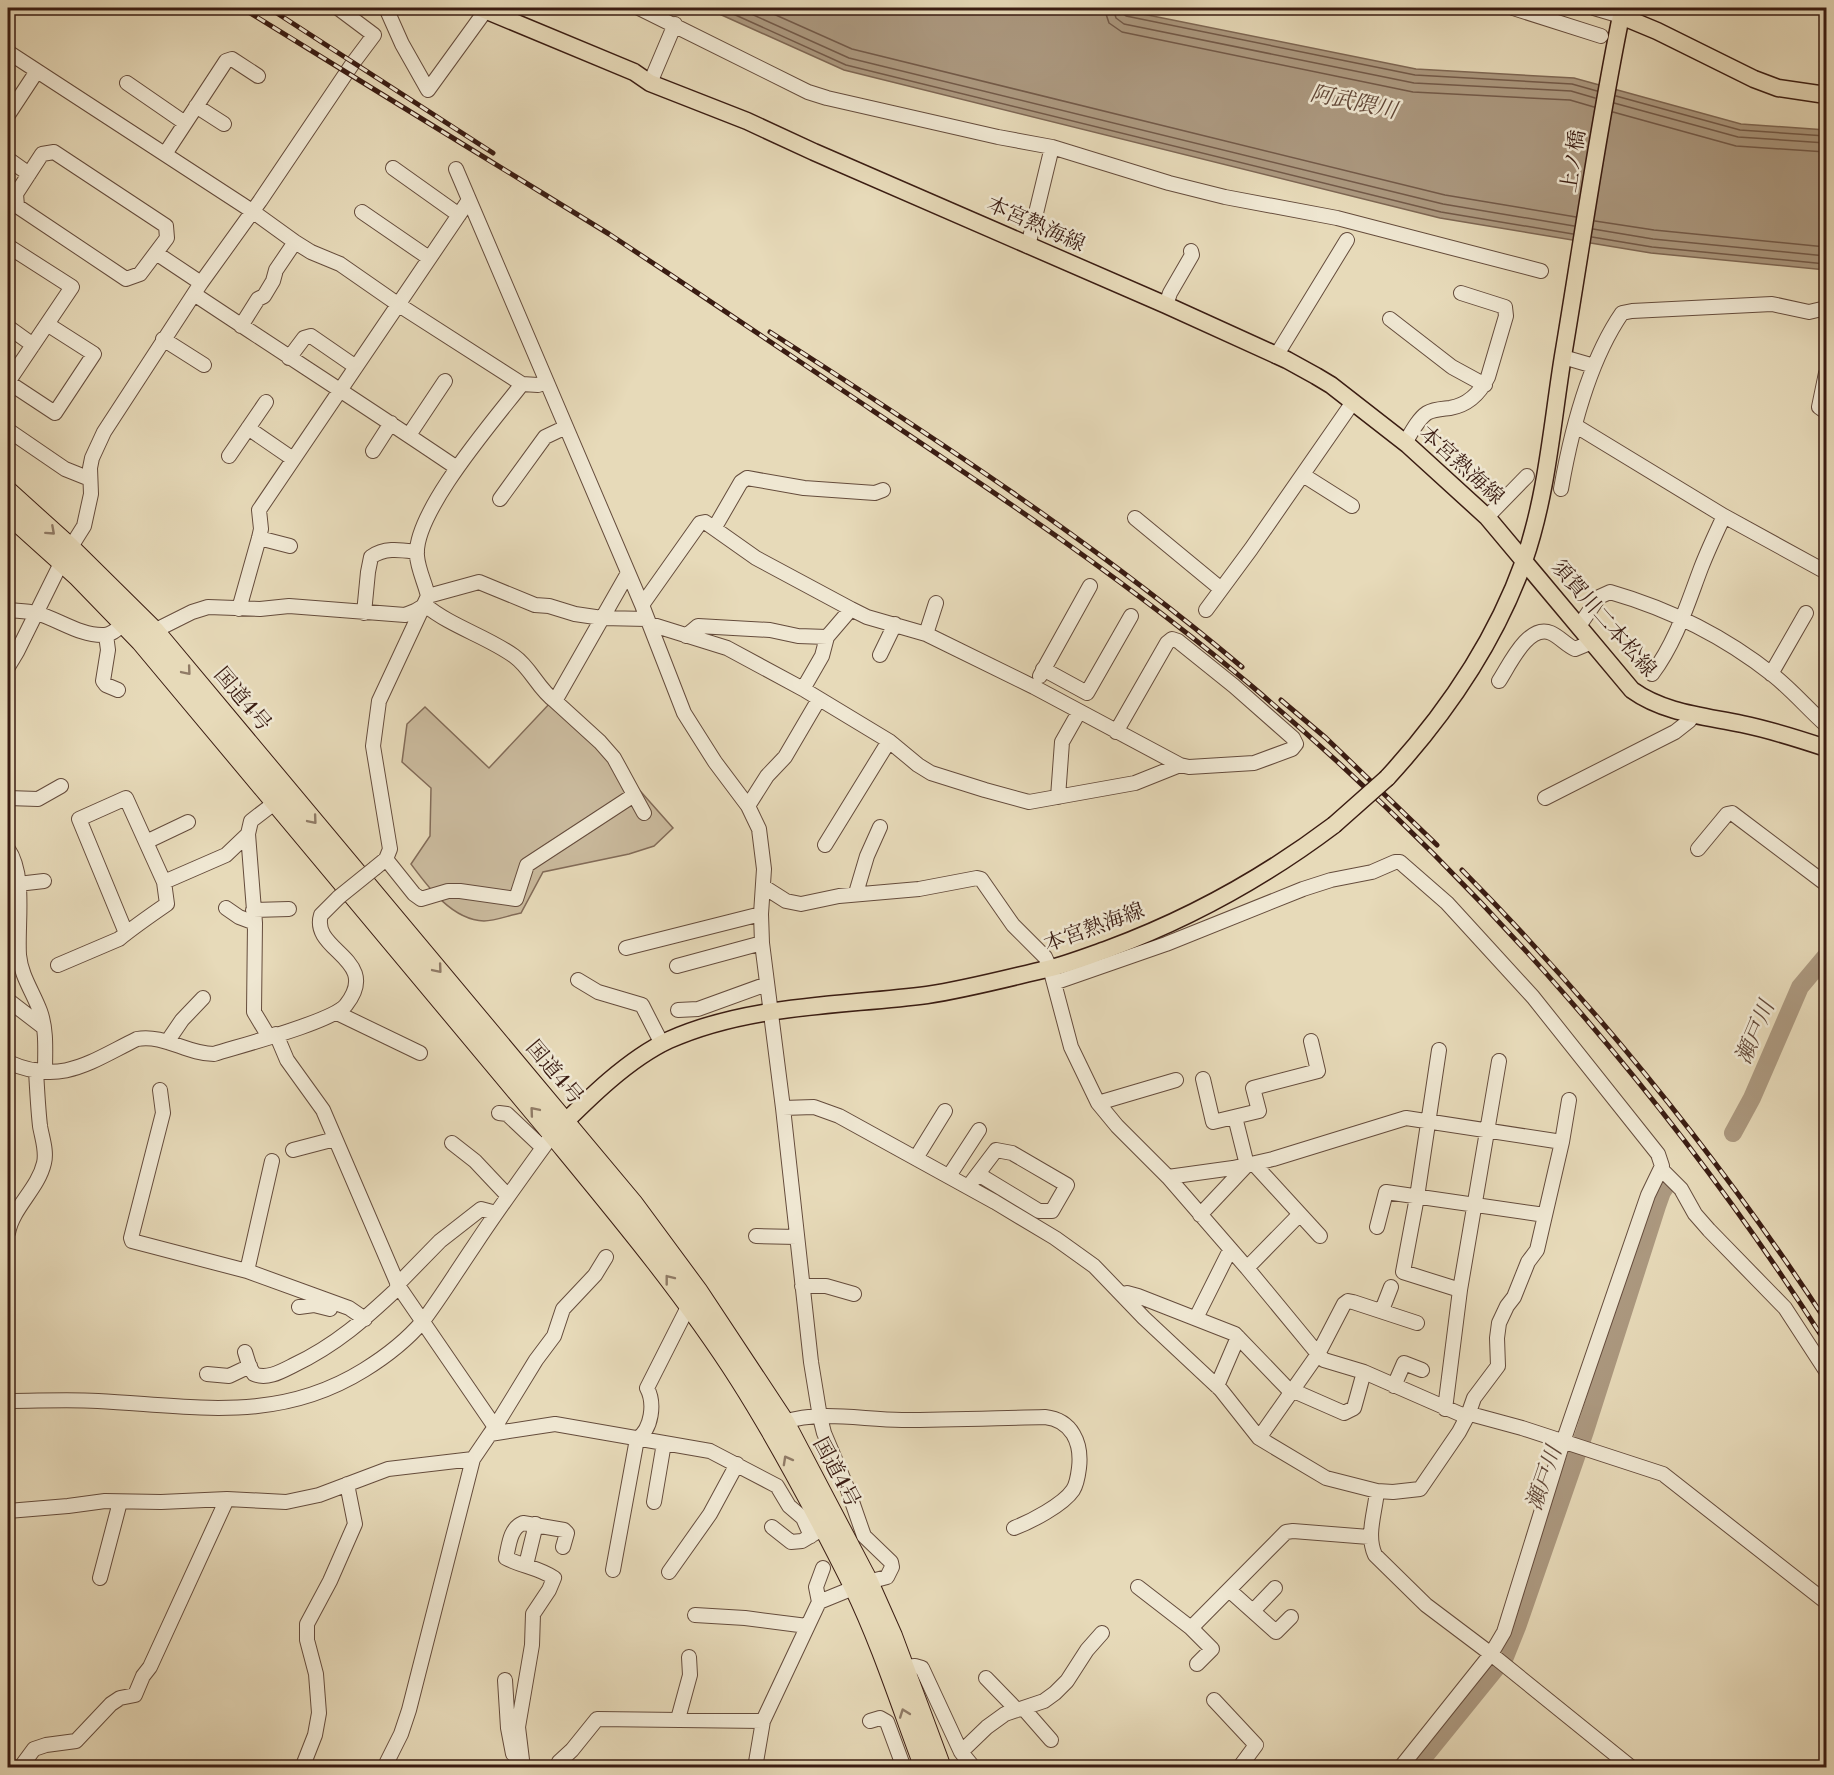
<svg xmlns="http://www.w3.org/2000/svg" width="1834" height="1775" viewBox="0 0 1834 1775" font-family="'Libre Bodoni','Noto Serif JP',serif">
<style>
.green{fill:#caba9d;stroke:#826b58;stroke-width:1.5}
.water{fill:#ac9980;stroke:#7e6754;stroke-width:1.5}
.lines{fill:none;stroke-linecap:round;stroke-linejoin:round}
.shore{stroke:#735a49;stroke-width:1.5}
.river{stroke:#ac9980;stroke-width:18}
.minor-casing{stroke:#654c3c;stroke-width:16}
.major-casing{stroke:#3a1c12;stroke-width:19}
.highway-casing{stroke:#3a1c12;stroke-width:22}
.minor{stroke:#efe7d2;stroke-width:14}
.major{stroke:#e7dab9;stroke-width:16}
.highway{stroke:#e7dab9;stroke-width:20}
.rail-casing{stroke:#3a1c12;stroke-width:5}
.rail{stroke:#efe7d2;stroke-width:3;stroke-dasharray:9;stroke-linecap:butt}
.minor-bridge-casing{stroke:#654c3c;stroke-width:16;stroke-linecap:butt}
.major-bridge-casing{stroke:#3a1c12;stroke-width:19;stroke-linecap:butt}
.minor-bridge{stroke:#efe7d2;stroke-width:14}
.major-bridge{stroke:#e7dab9;stroke-width:16}
.oneway{stroke:#907b66}
.labels{text-anchor:middle;stroke-width:5;stroke-linejoin:round;paint-order:stroke}
.street-label{font-size:21px;fill:#3a1c12;stroke:#efe7d2}
.water-label{font-size:22px;font-style:italic;fill:#624838;stroke:#efe7d2}
</style>
<rect width="100%" height="100%" fill="#e7dab9"/>
<filter id="stains"><feTurbulence type="fractalNoise" baseFrequency=".00333" numOctaves="4"/><feColorMatrix values="0 0 0 0 .2 0 0 0 0 .09 0 0 0 0 .02 0 0 0 .5 -.17"/></filter>
<radialGradient id="worn" r=".72"><stop offset=".6" stop-color="#630" stop-opacity="0"/><stop offset="1" stop-color="#630" stop-opacity=".3"/></radialGradient>
<path class="green" d="M551,702l52,47 70,79 -19,18 -25,8 -86,18 -22,41c-11,2 -26,8 -37,8 -32,-1 -56,-34 -73,-57l19,-28 1,-48 -29,-26 5,-38 18,-17 64,61z"/>
<path class="water" d="M706,8h407l303,61 158,9 167,46 85,6v140l-175,-17 -211,-35 -596,-148z"/>
<g class="lines">
<path class="shore" d="M720,8l126,57 595,147 132,22
M738,8l111,50 594,146 131,22
M760,8l92,41 593,146 131,22
M1104,8l5,15 13,9 291,60 157,8 24,7
M1113,8l3,10 8,6 290,59 157,8 24,7
M1121,8l1,5 4,3 289,59 157,9 25,7
M1616,96l124,34 86,6
M1614,103l124,34 88,6
M1613,112l123,34 90,6
M1595,221l59,9 172,17
M1593,229l60,10 173,17
M1592,237l60,10 174,17"/>
<path class="river" d="M1733,1133l19,-35 48,-111 26,-31
M1415,1768l90,-111 12,-30 68,-196 72,-225 5,-14 8,-12"/>
<g class="minor-casing">
<path id="minor" d="M386,8l16,36 26,46 58,-80
M639,8l169,84 19,6 171,39 54,10 117,36 56,14 112,21 204,53
M1513,8l88,28
M1594,8l27,8 1,-8
M8,52l244,159 43,31 16,10 29,12 59,41 123,79 16,1 9,-3
M127,83l58,40
M650,83l25,-59
M196,106l28,18
M8,115l29,-44
M54,152l112,74 1,12 -27,36 -14,5 -109,-73 -1,-12 26,-40z
M165,154l61,-93 6,-2 26,17
M8,159l21,15
M393,168l66,47
M456,169l186,436 42,108 31,49 33,44 11,23 5,40 -3,45 1,29 21,165 28,254 9,55 4,16 24,57 16,46 27,26 1,5 -5,10 -19,5 -49,20 -56,119 -8,47
M362,212l67,46
M8,246l64,41 -64,95
M1028,246l24,-99
M156,253l45,30
M194,294c87,58 176,115 263,174
M1166,305l4,-12 22,-38 -1,-4
M1390,319l62,48 33,18
M241,326l17,-27 6,-3 9,-15 3,-11 19,-28
M8,327l25,18
M163,339l41,26
M1276,356l71,-116
M1563,357l31,9
M289,358l15,-20 7,-2 45,31
M1826,373l-7,34 7,5
M8,382l47,31 39,-59 -47,-30
M1576,426l148,90 102,56
M248,428l45,31
M8,430l57,39 25,10
M409,435l36,-54
M1405,443c6,-10 13,-24 22,-30 7,-4 15,-4 23,-5 18,-3 30,-15 38,-31l18,-61 -1,-9 -44,-14
M373,451l18,-28
M229,456l37,-54
M1303,475l49,31
M1561,489c10,-57 28,-128 61,-176l10,-2 140,-7 37,8 17,-4
M500,499l45,-62 21,-10
M1487,517l40,-41
M1135,518l86,71
M715,527l26,-45 6,-4 57,10 71,5 8,-3
M259,538l31,8
M428,596l51,-14 56,23 14,1 26,8 27,4 45,1
M642,605l58,-82 5,-1 51,36 95,51 16,8 59,17 108,53 146,78 9,2 65,-4 38,-14 4,-5 -3,-6 -59,-52 -56,-45 -6,-2 -5,4 -51,89
M239,609l20,-71 2,-9 -2,-19 210,-310
M8,610c9,1 19,1 28,3 22,6 44,23 68,22 8,0 14,-7 20,-12
M1206,610l45,-61 102,-147
M364,613l4,-41 3,-15c14,-10 30,-7 46,-5
M650,624l77,24 76,41 86,52 29,24 13,8 54,17 44,12 106,-19 45,-18
M1579,626l20,-29 11,-5c59,17 115,45 163,83 19,15 35,34 53,50
M154,631l38,-19 16,-5 52,2 29,-3 116,9 10,-4 10,-6c27,22 61,31 89,51 17,12 24,33 41,45l73,-128
M926,634l10,-31
M106,635l2,15 -5,31 3,4 12,5
M686,636l12,-10 72,4 28,6 29,1
M880,655l15,-31
M8,667l9,-15 45,-91 22,-35 7,-32 -1,-26 2,-10 12,-26 97,-149 59,-82 93,-138 21,-28 -36,-27
M1043,669l44,24 44,-77
M1652,674c24,-32 35,-69 49,-106 7,-18 15,-35 23,-52
M1771,674l35,-61
M1040,676l50,-90
M1499,681c10,-15 29,-58 52,-48 9,4 15,12 24,16l17,-7
M803,689l19,-33 5,-19 24,-28
M555,701l45,41 14,16 30,55
M1058,797l4,-55 17,-30
M8,798l30,1 23,-13
M1545,798l130,-66 14,-11 4,-6
M748,806l19,-30 18,-19 34,-58
M146,842l42,-20
M825,845l64,-104
M8,849c18,26 9,75 11,106 2,21 14,37 21,56 7,19 5,41 5,61
M1698,849l29,-35 5,-1 94,71
M386,859l28,35 7,5 27,-8h12l56,8 11,-34 107,-70
M375,868l11,-9 4,-10 -17,-103 6,-45 49,-105c-3,-13 -10,-27 -11,-40 -4,-43 78,-137 105,-172
M164,882l62,-27 22,-21
M18,884l26,-3
M764,887l22,14 15,3 38,-8 80,-7 58,-11 4,1 32,46 32,32 5,11 21,79 27,56 19,23 51,51 79,91 71,86 6,6 40,12 96,42 14,1 48,13 141,46 163,128
M856,893l11,-37 13,-29
M226,908l13,9 16,6
M253,910l36,-1
M626,948l135,-34
M58,965l61,-26c16,-13 32,-24 48,-35l-3,-22 -38,-84 -47,21 47,114
M677,966l85,-23
M578,980l20,12 44,13 20,39
M1054,983l112,-39 137,-55 28,-9 41,-8 23,-10h5l47,41 86,94 125,157 4,12 -14,29 -85,247 -59,190 -13,22 -91,114
M8,1000l35,27
M678,1010l20,-1 69,-25
M337,1013l83,40
M276,1034l11,26 36,50 76,177 96,140 -5,7
M269,1037l-15,-25 1,-89 -7,-89 3,-13 30,-23
M167,1042l15,-22 21,-22
M1439,1050l-22,147 -14,75 57,18
M8,1062c53,24 82,0 129,-23 27,-5 50,15 77,15 25,-8 118,-32 132,-49 36,-46 -36,-54 -25,-90l18,-18
M1203,1079l10,43 46,-11 -6,-23 65,-17 -7,-30
M160,1090l3,23 -32,125 1,3 115,30 102,37 16,11
M1098,1103l78,-23
M783,1108l31,-1 25,9 156,86 60,36 39,28 50,52 77,72 38,48 67,40 51,13 16,1 27,-3 39,-57 9,-17 6,-17 24,-32 -1,-28 2,-15 8,-17 7,-9 14,-35 9,-12 25,-108 -156,-24 -133,41 -40,9 -65,9
M499,1113l8,1 36,34
M1562,1142l7,-42
M452,1143l23,18 33,35
M293,1150l42,-11
M916,1158l29,-47
M1254,1164l66,72
M1661,1169l20,20 14,25 14,16 76,78 41,63
M949,1176l30,-46
M968,1187l28,-37 16,3 55,32 -15,26h-13l-61,-37
M1200,1215l47,-50 -12,-48
M1377,1227l9,-35 159,23
M8,1233c5,-26 30,-44 36,-70 3,-12 -2,-25 -4,-37 -2,-18 -3,-37 -4,-56
M756,1236l41,1
M1247,1268l52,-53
M247,1271l25,-110
M397,1285l43,-44 41,-32 15,4
M802,1286h24l28,8
M1122,1294l5,-1 11,3 97,38 52,54 57,25 10,-5 10,-36
M299,1307l15,-2 16,4
M1382,1310l9,-23
M1196,1318l34,-68
M245,1352l5,16 4,6c13,6 28,-3 40,-9 42,-20 71,-46 105,-78
M207,1374l22,2 21,-10
M1217,1386l21,-49
M1394,1386l10,-23 18,7
M8,1401c30,0 60,-2 90,0 96,5 179,23 266,-31 21,-13 43,-30 59,-49 18,-24 34,-50 51,-75 25,-38 52,-75 79,-112
M1445,1409l15,-119 39,-229
M784,1422c38,-12 79,-2 118,-2 48,0 95,-2 143,-3 27,3 37,26 34,51 -1,8 -2,16 -6,22 -10,15 -43,32 -59,38
M495,1427l41,-67 18,-24 9,-27 32,-34 11,-18
M1259,1438l59,-84 26,-50 4,-3 5,1 64,21
M1377,1491c-2,22 -11,44 -2,64l51,50 65,49 141,114
M654,1502l10,-59
M8,1511l60,-5 37,-5 56,1 66,-3 59,3 33,-7 69,-26 85,-10
M772,1527l19,15 11,-1 15,-9
M526,1565l10,-41
M613,1570l24,-131c15,-10 18,-36 10,-51l42,-83
M669,1572l41,-58 27,-50
M100,1578l20,-76
M1138,1587l53,41 21,21 -15,15
M1229,1590l47,42 15,-15
M819,1602l-3,-15 7,-19
M1253,1611l22,-23
M695,1615l50,3 62,8
M1191,1628l95,-96 7,-1 76,6
M904,1667l11,-1 7,2 39,84 26,-25 18,-13 39,-13 11,-8 12,-12 20,-31 15,-17
M986,1678l31,32
M505,1680l3,48 5,26
M1214,1700l42,45 -17,23
M1023,1708l28,32
M678,1719l12,-44 -1,-18
M870,1721l10,-3 7,4 17,46
M961,1752l13,16
M20,1768l14,-19 12,-4 30,-4 35,-37 9,-6 15,-3 8,-19 7,-9 77,-168
M304,1768v-5l11,-28 4,-22 -3,-39 -9,-34v-16l23,-43 25,-57 -8,-40
M384,1768l17,-34 8,-24 64,-251 17,-25 65,-10 155,27 67,35 12,20 14,12 8,18
M523,1768l-5,-41 14,-82 1,-31 16,-24 5,-12c-14,-10 -33,-12 -48,-20 3,-13 4,-30 17,-35l41,7 3,3 -4,14
M556,1768l3,-6 13,-12 25,-31 166,2"/>
</g>
<g class="major-casing">
<path id="major" d="M480,8l154,64 16,11 97,38 67,31 352,153 121,55 29,16 15,9 77,60 79,72 145,173c32,23 72,26 110,34 29,6 57,15 84,24
M1387,778c58,-63 108,-136 137,-217 23,-66 28,-137 39,-205 19,-113 35,-228 58,-340l36,15 97,48 24,9 48,7
M556,1131c32,-32 72,-72 113,-91 81,-36 173,-34 258,-45 40,-6 81,-17 120,-26 21,-5 41,-13 61,-20 81,-30 157,-72 226,-124"/>
</g>
<g class="highway-casing">
<path id="highway" d="M8,492l62,56 84,83 479,573 65,88 86,130 84,160 24,54 49,132
M8,513l70,63 63,65 412,493c65,79 132,159 187,245 42,66 79,137 114,207 28,58 48,121 71,182"/>
</g>
<use href="#minor" class="minor"/>
<use href="#major" class="major"/>
<use href="#highway" class="highway"/>
<g class="rail-casing">
<path id="rail" d="M242,8c77,47 155,96 232,143 45,28 90,55 135,83 82,54 163,109 245,164 137,92 274,183 400,290 221,188 416,410 572,655
M269,8l224,145
M770,332c162,104 324,210 472,335
M1281,700l45,38 111,107
M1462,870c136,138 258,289 364,451"/>
</g>
<use href="#rail" class="rail"/>
<g class="minor-bridge-casing">
<path id="minor-bridge" d="M339,897l36,-29"/>
</g>
<g class="major-bridge-casing">
<path id="major-bridge" d="M1334,825l53,-47"/>
</g>
<use href="#minor-bridge" class="minor-bridge"/>
<use href="#major-bridge" class="major-bridge"/>
</g>
<defs><path id="oneway-chevron" d="M-2-3.5L2.5 0L-2 3.5" fill="none" stroke-width="1.6" stroke-linecap="round" stroke-linejoin="round" transform="scale(1.5)"/></defs>
<g class="oneway">
<use href="#oneway-chevron" transform="translate(51 531) rotate(42)"/>
<use href="#oneway-chevron" transform="translate(187 671) rotate(50)"/>
<use href="#oneway-chevron" transform="translate(313 820) rotate(50)"/>
<use href="#oneway-chevron" transform="translate(438 969) rotate(50)"/>
<use href="#oneway-chevron" transform="translate(534 1111) rotate(-130)"/>
<use href="#oneway-chevron" transform="translate(669 1279) rotate(-128)"/>
<use href="#oneway-chevron" transform="translate(787 1460) rotate(-119)"/>
<use href="#oneway-chevron" transform="translate(904 1713) rotate(-110)"/>
</g>
<g class="labels">
<g class="street-label">
<text transform="translate(1573 161) rotate(-81)" y="7">上ノ橋</text>
<text transform="translate(1036 224) rotate(24)" y="7">本宮熱海線</text>
<text transform="translate(1462 465) rotate(42)" y="7">本宮熱海線</text>
<text transform="translate(1604 618) rotate(49)" y="7">須賀川二本松線</text>
<text transform="translate(243 699) rotate(50)" y="7">国道4号</text>
<text transform="translate(1094 927) rotate(-20)" y="7">本宮熱海線</text>
<text transform="translate(555 1072) rotate(50)" y="7">国道4号</text>
<text transform="translate(837 1472) rotate(62)" y="7">国道4号</text>
</g>
<g class="water-label">
<text transform="translate(1354 101) rotate(12)" y="8">阿武隈川</text>
<text transform="translate(1754 1032) rotate(-67)" y="8">瀬戸川</text>
<text transform="translate(1543 1478) rotate(-71)" y="8">瀬戸川</text>
</g>
</g>
<rect width="1834" height="1775" fill="none" stroke="#e7dab9" stroke-width="30"/>
<rect x="9" y="9" width="1816" height="1757" fill="none" stroke="#3a1c12" stroke-width="3"/>
<rect x="15" y="15" width="1804" height="1745" fill="none" stroke="#3a1c12" stroke-width="1.5"/>
<rect width="100%" height="100%" filter="url(#stains)"/>
<rect width="100%" height="100%" fill="url(#worn)"/>
</svg>
